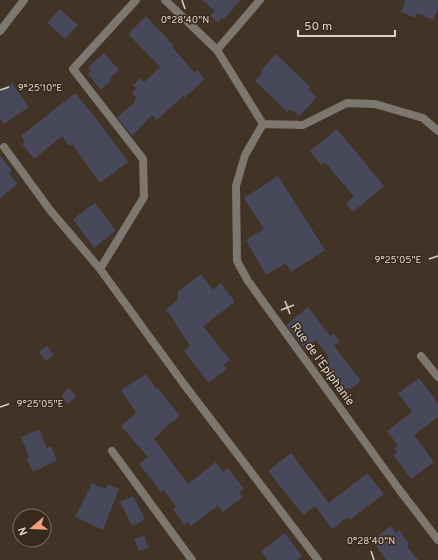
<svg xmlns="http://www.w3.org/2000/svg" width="438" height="560" viewBox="0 0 438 560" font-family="Overpass,sans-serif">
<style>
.building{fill:#47485a}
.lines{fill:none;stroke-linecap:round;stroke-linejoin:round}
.street{stroke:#7d776f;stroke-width:8}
.ticks{fill:none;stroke:#dcd2ca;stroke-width:1.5}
.labels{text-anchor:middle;stroke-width:3;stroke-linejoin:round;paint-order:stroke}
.street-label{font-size:12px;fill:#dcd2ca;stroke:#37291c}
.ticks-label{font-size:10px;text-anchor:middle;fill:#dcd2ca;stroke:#37291c;stroke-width:3;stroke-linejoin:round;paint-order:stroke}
</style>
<rect width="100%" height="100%" fill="#413326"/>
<path class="building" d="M202,0h39l-17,19 -2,-1 -4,5 -8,-7 5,-5z
M406,0h32v9l-5,11 -16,-7 -2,5 -14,-6z
M60,9l18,16 -13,14 -18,-16z
M146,16l28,30 -2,1 22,25 3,-2 8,9 -21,19 -1,-2 -26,24 -5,-5 -20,21 -15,-19 18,-15 -1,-1 3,-3 -5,-5 4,-5 -3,-3 8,-7 3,4 16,-15 -32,-33z
M104,53l15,17 -9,8 2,2 -11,10 -13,-16 3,-3 -3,-4z
M276,54l34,33 -2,2 9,8 -18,19 -9,-7 -3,3 -32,-31 8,-9 -2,-2z
M12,83l17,24 -25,17 -4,-6v-26z
M75,93l24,29 29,40 -28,21 -28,-39 -3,2 -7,-10 -28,23 -12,-15 3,-2 -4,-6z
M337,129l47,57 -31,26 -7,-9 8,-6 -29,-35 -4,3 -11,-14z
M0,155l12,16 -3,2 9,11 -18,14z
M278,176l47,74 -34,22 -5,-9 -20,12 -20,-35 18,-11 -20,-31z
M95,203l21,28 -22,17 -21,-29z
M201,274l12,16 8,-7 14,19 -32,24 27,34 -7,5 4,4 -18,14 -25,-32 6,-5 -24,-37 11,-8 1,-10z
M308,307l22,29 3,-2 7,8 -6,4 27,35 -12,9 -1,-2 -8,6 -20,-28 7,-5 -1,-1 3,-3 -13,-17 -11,9 -19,-24z
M47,346l7,9 -8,6 -7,-9z
M146,374l10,15 1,-2 23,29 -20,16 1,1 -7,6 34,45 28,-22 7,10 5,-4 16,21 -5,4 4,4 -20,15 -5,-6 -27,20 -3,-4 -4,3 -11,-16 3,-2 -12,-17 -3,2 -22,-28 9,-7 -27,-31 15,-13 -15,-23z
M419,378l19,25v14l-24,18 20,27 -23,17 -18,-24 4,-3 -3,-3 4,-3 -11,-15 25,-19 -14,-19z
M69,388l7,8 -8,8 -7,-8z
M39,429l8,19 4,-2 6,14 -24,12 -7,-14 3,-1 -8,-20z
M291,453l38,50 38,-30 17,21 -34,26 -2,-3 -16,12 -17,-23 -12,9 -35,-44z
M92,483l14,6 2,-5 11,5 -16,41 -28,-13z
M133,496l12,23 -13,7 -12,-24z
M391,526l5,7 3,-3 10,14 -2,2 11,14h-32l-14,-20z
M285,533l17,23 -6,4h-28l-7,-9z
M144,536l5,12 -10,3 -5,-12z"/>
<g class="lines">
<path class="street" d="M165,0l52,50 46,74 -18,31 -9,31 1,75 11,20 153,211 37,48
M0,31l24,-31
M217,50l43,-50
M263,124l40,1 44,-22 28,1 48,14 15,13
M4,147l46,63 50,59 83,114 135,177
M100,269l44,-72 -1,-38 -70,-90 63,-69
M421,356l17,21
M112,451l80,109"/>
</g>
<path class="ticks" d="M182,0l3,9M0,90l9,-3M429,259l9,-3M285,301l5,13M281,310l13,-5M0,407l9,-3M371,551l3,9"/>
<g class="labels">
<g class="street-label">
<text transform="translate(323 364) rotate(54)" y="4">Rue de l'Epiphanie</text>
</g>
</g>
<g class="ticks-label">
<text x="185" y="23">0°28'40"N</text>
<text x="40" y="91">9°25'10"E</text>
<text x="398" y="263">9°25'05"E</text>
<text x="40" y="407">9°25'05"E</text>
<text x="371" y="544">0°28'40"N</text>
</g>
<g transform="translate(32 528) rotate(251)"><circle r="19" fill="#37291c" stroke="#796d62"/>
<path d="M0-3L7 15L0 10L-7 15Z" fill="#f2a080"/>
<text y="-6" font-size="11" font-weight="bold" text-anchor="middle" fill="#dcd2ca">N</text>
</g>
<path d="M298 30v6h97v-6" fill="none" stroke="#dcd2ca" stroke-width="2"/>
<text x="304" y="30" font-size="12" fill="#dcd2ca" stroke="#37291c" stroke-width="3" paint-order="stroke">50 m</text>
</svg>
